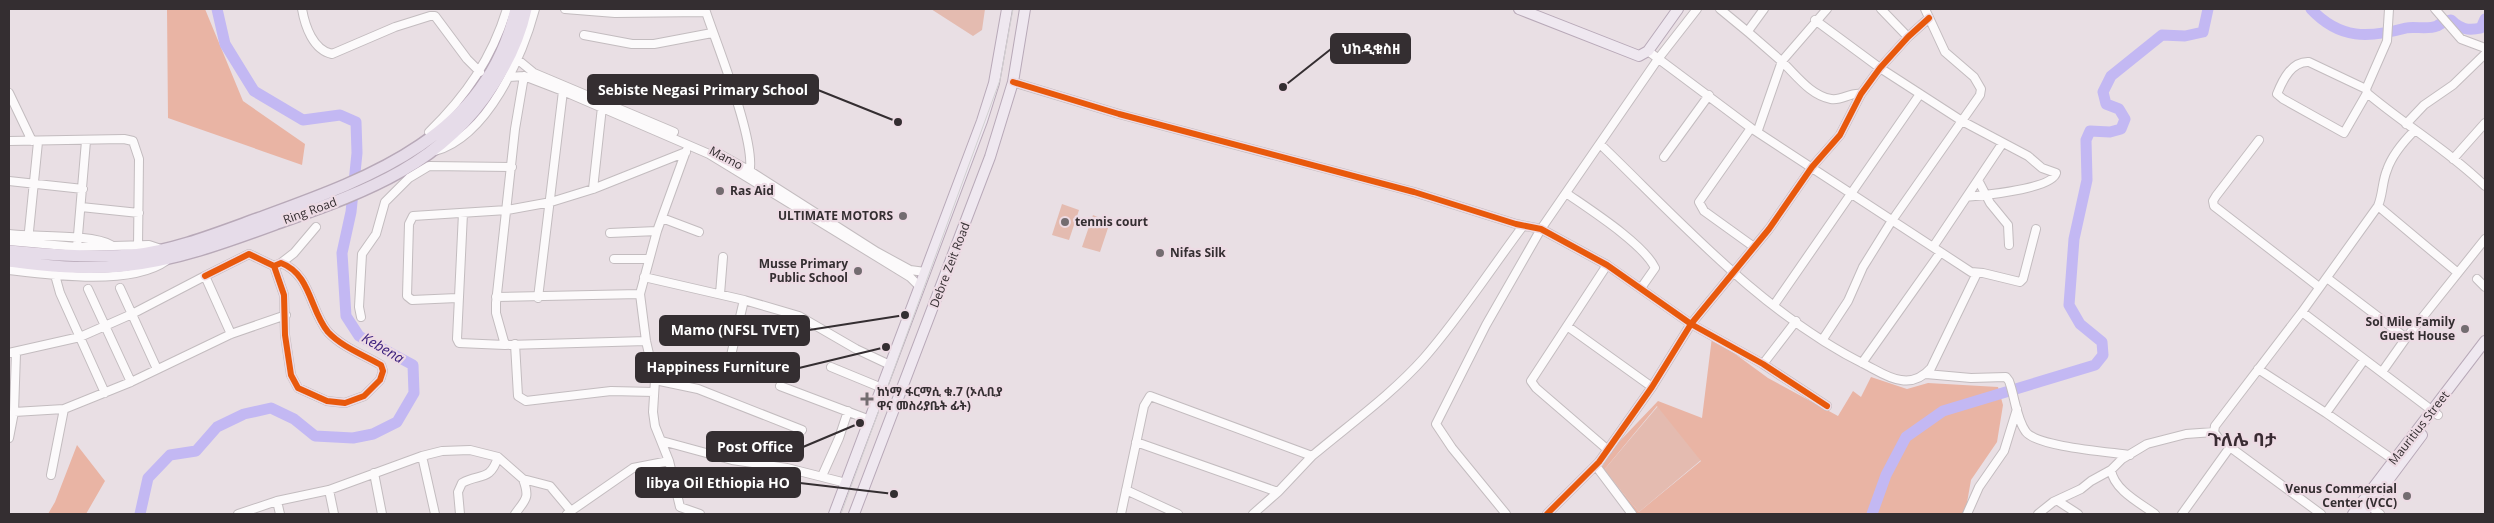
<svg xmlns="http://www.w3.org/2000/svg" width="2494" height="523" viewBox="0 0 2494 523" font-family="'Open Sans','Noto Sans Ethiopic',sans-serif">
<style>
.green{fill:#e4bbb0}
.forest{fill:#e9b4a4;fill-rule:evenodd}
.lines{fill:none;stroke-linecap:round;stroke-linejoin:round}
.river{stroke:#c3b8f3;stroke-width:11}
.minor-casing{stroke:#c3bcbf;stroke-width:10}
.major-casing{stroke:#b8a9b8;stroke-width:12}
.highway-casing{stroke:#b8a9b8;stroke-width:14}
.minor{stroke:#fcfafb;stroke-width:8}
.major{stroke:#efe8f0;stroke-width:10}
.highway{stroke:#e6dce9;stroke-width:11}
.tram{stroke:#d2d0d1;stroke-width:1}
.cycleway-casing{stroke:#eddbe4;stroke-width:9}
.cycleway{stroke:#e8590c;stroke-width:6}
.poi-dot{fill:#736c70;stroke:#eddbe4;stroke-width:2}
.labels{text-anchor:middle;stroke-width:4.5;stroke-linejoin:round;paint-order:stroke}
.street-label{font-size:12px;fill:#342e31;stroke:#eddbe4}
.poi-label{font-size:12px;font-weight:bold;fill:#342e31;stroke:#eddbe4;text-anchor:start}
.water-label{font-size:14px;font-style:italic;fill:#3c207d;stroke:#eddbe4}
.district-label{font-size:18px;font-weight:bold;fill:#392b32;stroke:#eddbe4}
.leader{fill:none;stroke:#342e31;stroke-width:2}
.callout-dot{fill:#342e31;stroke:#eddbe4;stroke-width:2}
.callout{fill:#342e31;stroke:#342e31;stroke-width:2}
.callout-label{font-size:14px;text-anchor:middle;font-weight:bold;fill:#fff}
</style>
<rect width="100%" height="100%" fill="#e9dfe4"/>
<path class="green" d="M931,9h54l-3,21 -9,6z
M1062,204l17,6 -10,30 -17,-5z
M1093,215l17,7 -10,30 -18,-5z
M1658,406l43,54 -62,52 -35,-42z"/>
<path class="forest" d="M167,9h38l38,92 62,43 -3,21 -134,-47z
M1712,337l56,41 70,38 15,-25 8,6 10,-20 36,12 21,-6 70,4 5,18 -6,37 -26,38 -6,34h-336l-32,-40 19,-29 42,-44 44,17zM1657,406l44,55 -62,51 -35,-42z
M77,445l28,36 -19,33h-38l7,-12z"/>
<g class="lines">
<path class="river" d="M2311,9c29,31 58,29 95,19 9,-2 21,2 31,-2 5,-3 7,-5 14,-6 9,9 17,11 30,8l4,-9
M140,514l8,-36 22,-23 26,-4 21,-24 27,-13 27,-6 23,11 21,17 38,2 20,-4 24,-12 17,-29 -1,-28 -54,-29 -13,-20 -4,-63 9,-41 6,-59 -1,-31 -16,-7 -37,5 -49,-29 -29,-47 -8,-35
M1872,514l14,-39 20,-38 37,-26 152,-46 8,-10 -1,-13 -22,-18 -11,-19 5,-66 13,-59 -1,-40 4,-9 20,1 11,-3 4,-10 -6,-10 -13,-5 -3,-12 8,-16 51,-41 23,1 18,-4 5,-23"/>
<g class="minor-casing">
<path id="minor" d="M302,9c3,17 11,41 30,45l63,-27 35,-11h5l32,43 13,13
M565,9l50,4 91,-1
M705,9c11,34 53,136 44,165
M1720,9c20,16 40,33 59,50 16,14 30,36 52,40 11,2 19,-7 30,-5
M1881,9l27,28
M2389,9l-2,32 -21,48 1,4c38,32 82,58 118,93
M2435,9l26,30 24,9
M1815,20l65,48 82,53 66,35 14,12 14,5c-4,16 -72,22 -89,24
M1748,31l16,-22
M584,35l48,9h22l58,-11
M1648,51l103,77 220,144 12,1 37,9 3,-3 13,-50
M517,59l17,14 140,59
M509,77l15,-1 39,15 146,63 201,123 10,10
M1013,82l106,32 295,78 102,32 25,5 66,36 84,59 72,40 64,42
M2366,89l-57,-27c-17,-1 -26,17 -32,32l6,5 61,34 23,-40
M9,93l23,48
M2406,124l18,-19 29,-20 32,-31
M1751,128l-52,74 5,9 50,36
M1758,130l24,-69 45,-52
M429,132c37,-36 63,-74 78,-123
M2259,140l-43,56 -3,5 1,5 105,81
M9,141l115,-2 9,2 6,18 -1,87
M1600,144c81,78 164,171 266,221 10,5 23,14 35,15 12,2 22,-3 30,-12l46,-95
M435,151c53,-15 87,-94 100,-142
M686,151l-29,80 -17,63 6,47 9,39 -2,32 2,14 14,35 11,46 20,7
M718,153l32,18 127,81 33,18 15,2
M1664,157l45,-62
M2453,159l32,-36
M1978,180l12,23 18,22 1,20
M9,181l74,8
M593,189l9,-82
M1566,193c23,16 78,51 89,75l-14,20
M2378,206l80,67
M81,207l58,6
M463,213l-6,126 2,4 46,2 141,-4
M662,218l37,14
M610,233l47,-2
M9,234c24,3 84,0 102,11
M9,241l68,6 72,-2 12,4
M28,241l10,-99
M77,247l9,-106
M1933,247l69,-103
M614,259h35
M281,263l13,-10 22,-26
M1607,265l-76,116 5,7 72,62
M9,270c41,5 122,16 157,-9
M55,275l5,18 45,100
M205,276l44,-22 25,12 7,-3c30,11 29,48 47,69 14,15 36,23 53,33l2,6 -3,9 -16,16 -19,7 -18,-2 -29,-13 -7,-13 -6,-40 -1,-40 -10,-29
M644,277l100,23 55,16 57,33 34,16
M2327,278l79,60
M2477,279l8,8
M120,288l37,81
M88,289l43,93
M720,294l3,-37
M496,297l144,-3
M457,298l-45,2 -5,-4 2,-72 4,-8 94,-6 44,-8 42,-13 93,-37
M538,298l25,-207
M1774,305l146,-211
M2302,312l136,103
M361,317l-2,-10 3,-53 14,-20 9,-32 24,-24 20,-12 83,1
M1567,326l85,61
M1823,339l25,-38 15,-34 28,-45 89,-127 1,-6 -7,-12 -29,-25 -20,-43
M515,344l3,52 8,5 85,-10 43,1
M505,345l-9,-32v-10l19,-174 9,-53
M9,353l71,-16 52,-23 73,-38 26,58
M1862,363l78,-110
M729,364l15,-64
M1763,364l33,-43
M831,367l51,21
M2258,369l68,44 72,50
M2382,372l24,-34 79,-99
M1926,374l45,4 35,-1 3,4c6,16 7,37 17,51 12,15 84,20 104,23
M655,380l43,9 104,41
M780,386l90,34
M14,412l50,-3 67,-27 100,-48 55,-19
M2326,413l38,-53
M2214,432l1,-6 87,-114 76,-106c5,-12 4,-24 9,-36 5,-15 16,-28 28,-40
M2214,432l5,7 102,75
M9,438l5,-26 2,-59
M662,441l70,19 55,8 59,15
M1136,442l142,50 -25,22
M422,456l13,58
M1312,456c38,-32 79,-61 112,-98 36,-41 66,-88 99,-132
M1596,466l36,48
M2111,470c3,20 29,33 44,44
M374,473l8,41
M51,475l13,-66
M822,476l17,-38 9,-27
M329,490l5,24
M1126,490l52,24
M277,501l3,13
M2058,501l20,13
M2367,504l13,10
M571,511l62,-43 36,-7
M238,514l39,-13 52,-11 93,-34 20,-5 28,-1 28,7 25,22 27,7 21,25 -4,3
M460,514l-2,-22 4,-9c18,-10 28,-1 36,-26
M515,514c11,-15 15,-16 8,-35
M1121,514l23,-108 6,-10 162,60 -34,36
M1506,514l-54,-66 -16,-24 50,-99 55,-96 117,-170 39,-50
M1547,514l52,-52 53,-75 39,-63 78,-95 43,-62 28,-32 21,-41 19,-26 28,-31 21,-19
M1967,514l12,-27 25,-36 13,-42
M2038,514l15,-12 28,-13 10,-8 20,-11 11,-11 25,-15 39,-10 28,-2
M2182,514l48,-67"/>
</g>
<g class="major-casing">
<path id="major" d="M1519,9l120,47 9,-5 30,-42
M834,514l148,-393 12,-38 13,-74
M854,514l136,-357 23,-75 12,-73
M2353,514l132,-173
M2363,514l59,-79"/>
</g>
<g class="highway-casing">
<path id="highway" d="M9,251c41,4 82,7 124,4 41,-4 88,-23 127,-37 110,-40 227,-81 256,-209
M9,261c37,5 75,9 113,5 52,-5 104,-24 153,-42 86,-31 166,-57 218,-139 15,-23 27,-49 33,-76"/>
</g>
<use href="#minor" class="minor"/>
<use href="#major" class="major"/>
<use href="#highway" class="highway"/>
<path class="tram" d="M841,514l159,-434 13,-71"/>
<g class="cycleway-casing">
<path id="cycleway" d="M1013,82l106,32 295,78 102,32 25,5 66,36 84,59 72,40 64,42
M205,276l44,-22 25,12 7,-3c30,11 29,48 47,69 14,15 36,23 53,33l2,6 -3,9 -16,16 -19,7 -18,-2 -29,-13 -7,-13 -6,-40 -1,-40 -10,-29
M1547,514l52,-52 53,-75 39,-63 78,-95 43,-62 28,-32 21,-41 19,-26 28,-31 21,-19"/>
</g>
<use href="#cycleway" class="cycleway"/>
</g>
<g class="poi-dot">
<circle cx="720" cy="191" r="5"/>
<circle cx="903" cy="216" r="5"/>
<circle cx="1065" cy="222" r="5"/>
<circle cx="1160" cy="253" r="5"/>
<circle cx="858" cy="271" r="5"/>
<circle cx="2465" cy="329" r="5"/>
<path d="M864.5 391.5h5v5h5v5h-5v5h-5v-5h-5v-5h5z"/>
<circle cx="2407" cy="496" r="5"/>
</g>
<g class="labels">
<g class="street-label">
<text transform="translate(726 158) rotate(28)" y="4">Mamo</text>
<text transform="translate(310 211) rotate(-20)" y="4">Ring Road</text>
<text transform="translate(950 265) rotate(-69)" y="4">Debre Zeit Road</text>
<text transform="translate(2419 428) rotate(-52)" y="4">Mauritius Street</text>
</g>
<g class="poi-label">
<text x="730" y="195">Ras Aid</text>
<text x="893" y="220" text-anchor="end">ULTIMATE MOTORS</text>
<text x="1075" y="226">tennis court</text>
<text x="1170" y="257">Nifas Silk</text>
<text x="848" y="268" text-anchor="end">Musse Primary<tspan x="848" dy="14">Public School</tspan></text>
<text x="2455" y="326" text-anchor="end">Sol Mile Family<tspan x="2455" dy="14">Guest House</tspan></text>
<text x="877" y="396">ከነማ ፋርማሲ ቁ.7 (ኦሊቢያ<tspan x="877" dy="14">ዋና መስሪያቤት ፊት)</tspan></text>
<text x="2397" y="493" text-anchor="end">Venus Commercial<tspan x="2397" dy="14">Center (VCC)</tspan></text>
</g>
<g class="water-label">
<text transform="translate(383 348) rotate(30)" y="5">Kebena</text>
</g>
<g class="district-label">
<text x="2242" y="446">ጉለሌ ባታ</text>
</g>
</g>
<path class="leader" d="M1283 87L1331 49M898 122L818 90M905 315L809 330M886 347L799 368M860 423L803 447M894 494L800 483"/>
<g class="callout-dot">
<circle cx="1283" cy="87" r="5"/>
<circle cx="898" cy="122" r="5"/>
<circle cx="905" cy="315" r="5"/>
<circle cx="886" cy="347" r="5"/>
<circle cx="860" cy="423" r="5"/>
<circle cx="894" cy="494" r="5"/>
</g>
<g class="callout">
<rect x="1331" y="34" width="79" height="29" rx="5"/>
<rect x="588" y="75" width="230" height="29" rx="5"/>
<rect x="660" y="316" width="149" height="29" rx="5"/>
<rect x="636" y="353" width="163" height="29" rx="5"/>
<rect x="707" y="432" width="96" height="29" rx="5"/>
<rect x="636" y="468" width="164" height="29" rx="5"/>
</g>
<g class="callout-label">
<text x="1371" y="54">ህከዲቁስዘ</text>
<text x="703" y="95">Sebiste Negasi Primary School</text>
<text x="735" y="335">Mamo (NFSL TVET)</text>
<text x="718" y="372">Happiness Furniture</text>
<text x="755" y="452">Post Office</text>
<text x="718" y="488">libya Oil Ethiopia HO</text>
</g>
<rect width="2494" height="523" fill="none" stroke="#342e31" stroke-width="20"/>
</svg>
